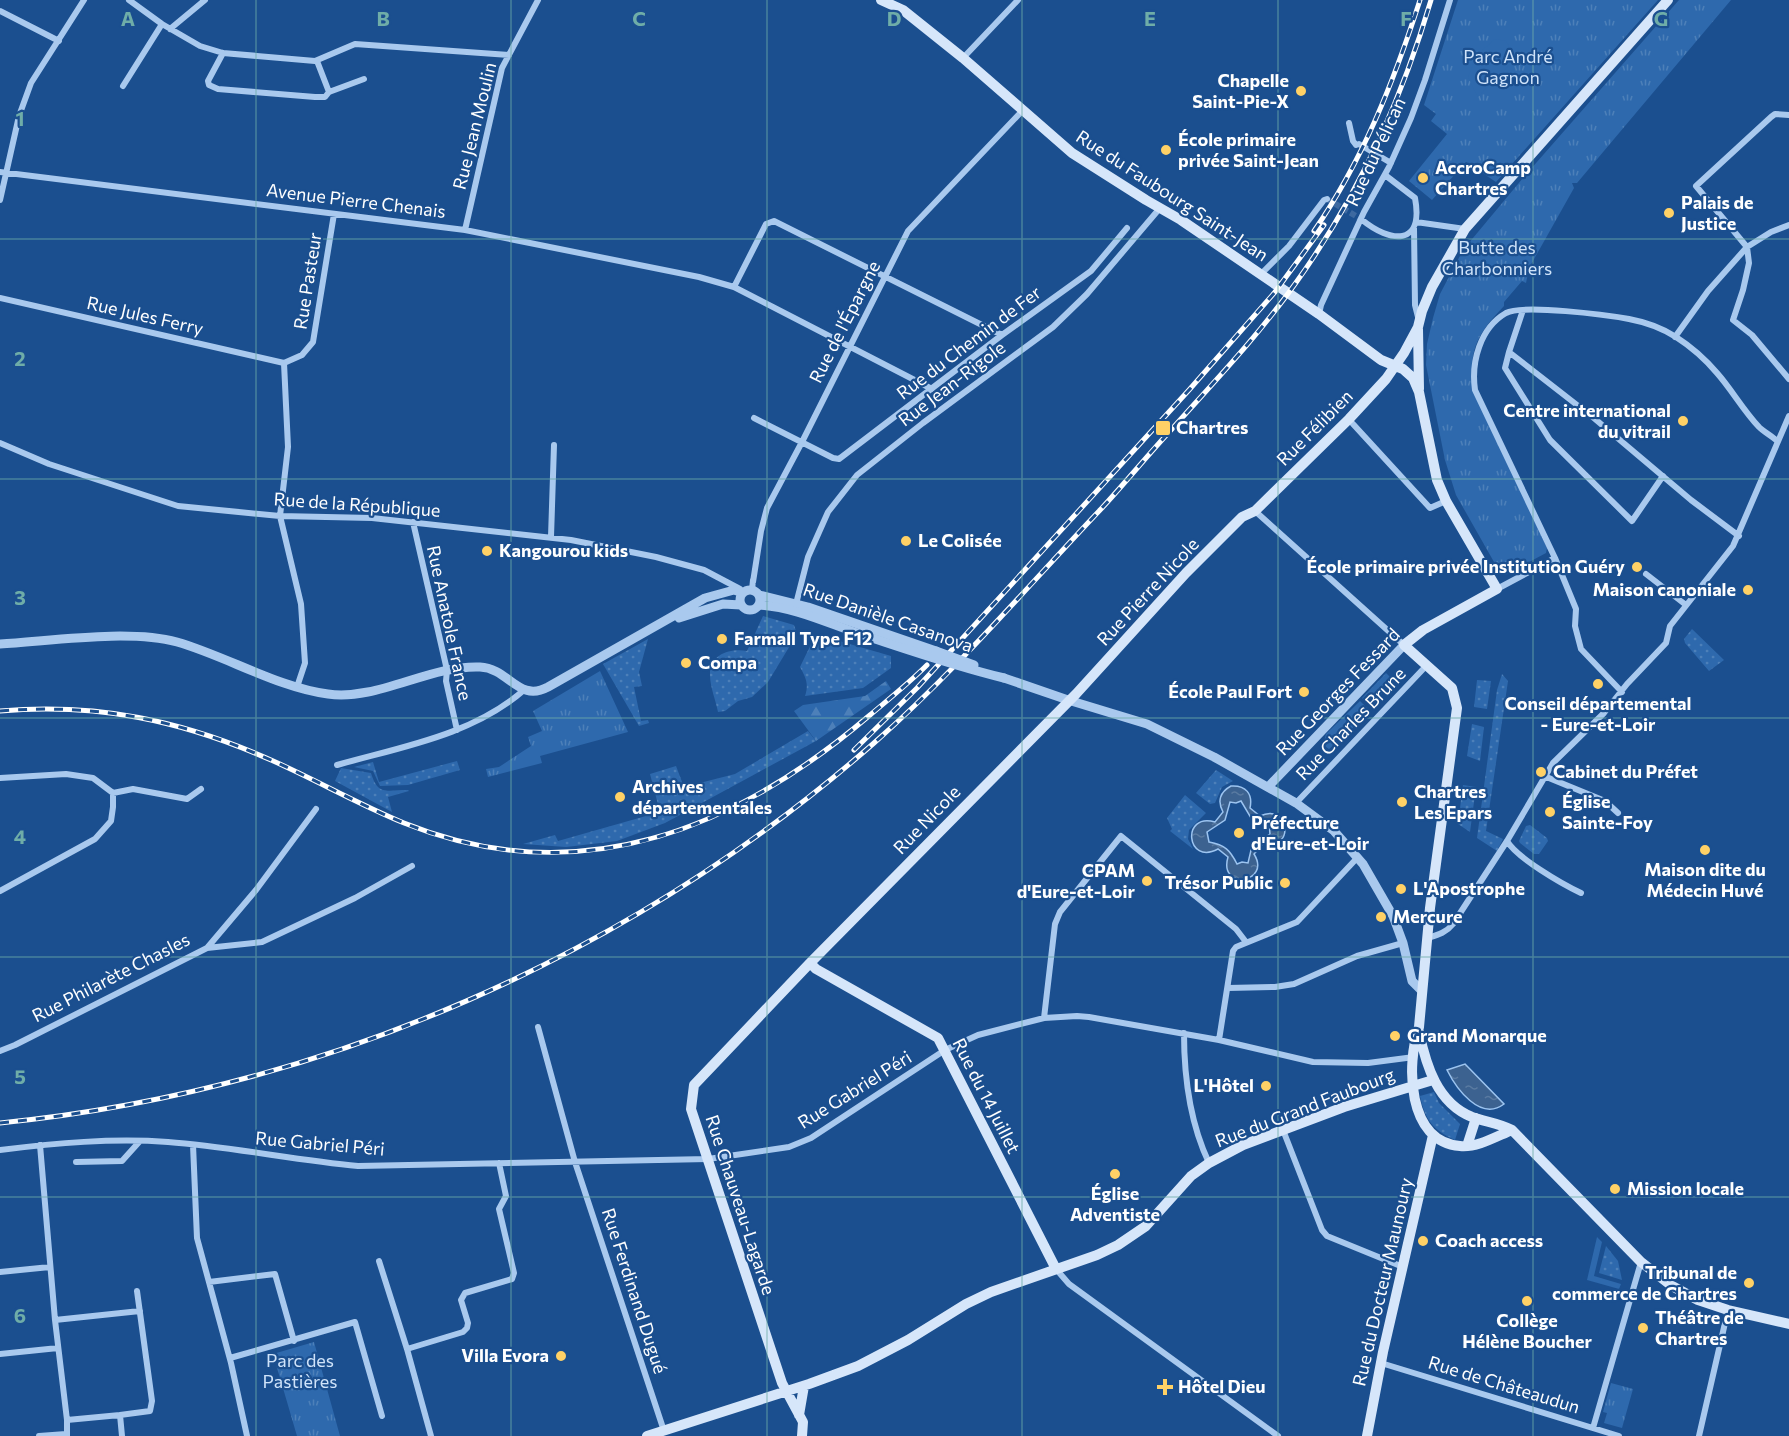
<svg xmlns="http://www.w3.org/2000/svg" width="1789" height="1436" viewBox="0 0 1789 1436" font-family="Commissioner,sans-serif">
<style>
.grass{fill:url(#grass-dots)}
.forest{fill:url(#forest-firs)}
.park{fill:url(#park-tufts)}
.garden{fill:#2e69ad}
.water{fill:url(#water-ripples);stroke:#9cc4f0;stroke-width:1.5;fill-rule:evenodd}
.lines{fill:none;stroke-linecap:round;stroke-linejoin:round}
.minor-tunnel{stroke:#3d69a0;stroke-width:6;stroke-dasharray:6 3;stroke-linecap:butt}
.minor{stroke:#a9c9ee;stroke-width:6}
.tertiary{stroke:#a9c9ee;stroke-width:9}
.secondary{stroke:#d6e6fa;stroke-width:10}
.rail-casing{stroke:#fff;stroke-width:5}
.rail{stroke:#1b4f8f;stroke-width:3;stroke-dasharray:9;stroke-linecap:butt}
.tertiary-bridge{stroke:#a9c9ee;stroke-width:9}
.grid{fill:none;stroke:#6fada8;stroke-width:1.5;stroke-opacity:0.55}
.poi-dot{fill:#ffd166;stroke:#1b4f8f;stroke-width:2}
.labels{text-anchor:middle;stroke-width:4.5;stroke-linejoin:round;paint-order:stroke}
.park-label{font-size:18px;fill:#cfe3fa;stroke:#1b4f8f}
.poi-label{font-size:18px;font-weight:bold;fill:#fff;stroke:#1b4f8f;text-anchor:start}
.street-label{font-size:18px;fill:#fff;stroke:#1b4f8f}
.grid-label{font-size:20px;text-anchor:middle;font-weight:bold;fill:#6fada8;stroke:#1b4f8f;stroke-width:4.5;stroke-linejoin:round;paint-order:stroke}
</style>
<defs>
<pattern id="grass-dots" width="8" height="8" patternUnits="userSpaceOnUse" patternTransform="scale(1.5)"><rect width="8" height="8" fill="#2e69ad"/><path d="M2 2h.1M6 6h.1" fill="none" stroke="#4d80b9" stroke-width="1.8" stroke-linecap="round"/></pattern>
<pattern id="forest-firs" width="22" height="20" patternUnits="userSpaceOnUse" patternTransform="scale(1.5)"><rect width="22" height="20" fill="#2e69ad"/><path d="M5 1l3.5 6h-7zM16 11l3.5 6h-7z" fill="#4d80b9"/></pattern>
<pattern id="park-tufts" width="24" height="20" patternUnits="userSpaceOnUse" patternTransform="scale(1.5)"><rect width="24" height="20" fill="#2e69ad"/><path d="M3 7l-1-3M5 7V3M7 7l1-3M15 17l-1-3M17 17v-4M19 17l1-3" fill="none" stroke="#4d80b9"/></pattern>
<pattern id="water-ripples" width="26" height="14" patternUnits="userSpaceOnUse" patternTransform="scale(1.5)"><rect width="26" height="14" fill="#3c6290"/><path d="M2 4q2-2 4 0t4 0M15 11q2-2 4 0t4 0" fill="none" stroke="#597aa1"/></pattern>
</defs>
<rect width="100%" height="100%" fill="#1b4f8f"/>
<path class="grass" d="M763,616l31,9 3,9 -29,48 -16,15 -14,4 -13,10 -7,1c-2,-11 -8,-25 -8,-37 -1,-21 21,-27 37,-24z
M1692,629l32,31 -15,11 -24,-28 -1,-4z
M822,636l69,20v12l-28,20 -58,8c4,-12 1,-18 -5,-29l14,-29z
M648,639l-9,33 3,14 -8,1 7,34 7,-1 1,3 -10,3 -36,-62z
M1386,673l8,8 -24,25 -8,-8z
M1502,674l6,7 -22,150 17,8 -6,12 -20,-13 20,-148z
M1477,680l14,1 -4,28 -13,-2z
M1360,701l8,8 -19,23 -20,17 -6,-4 3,-11z
M1472,724l12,3 -4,34 -13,-5z
M808,731l8,10 -151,82 -48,18 -51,6 -43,-3 32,-9 3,6 102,-29 -10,-38 26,-8 8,21 51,-13z
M457,761l3,9 -52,15 -28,1 -7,-15 -19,-4 19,-5 6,20z
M341,768l30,5c7,23 15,17 37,17l1,1 -21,6 4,15 -57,-31z
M1216,770l17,11 -11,6 -7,16 -5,1 -14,-11z
M1463,785l13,2 -6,45 -12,-8z
M1185,795l21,18 -17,17 -1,9 5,10 -23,-18 2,-2 -5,-11z
M1530,825l17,13 1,3 -9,13h-5l-14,-11 -1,-2 7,-15z
M1434,1092l5,11 21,21 -5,16c-22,-10 -30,-20 -35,-44z
M1606,1246l12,15 4,19 -23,-7z"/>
<path class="forest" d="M886,681l5,8 -75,52 -22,-30 9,-6 62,-9z"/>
<path class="park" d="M1458,0h200l-162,182 -30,-20 -34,38 -23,-19 38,-47 -16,-13 5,-7 -12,-9z
M1679,0h52l-154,183h-5l2,5 -45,80 -3,15 -4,-2 -18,21v4c-28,29 -35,44 -31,84l74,158 -1,5 -41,22 -4,-6h-3l-42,-74 -11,-35 -19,-95 1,-21 6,-26 7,-24 23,-44 60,-72z
M600,671l28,61 -88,24 2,7 -54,14 -2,-8 13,-2 32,-21 -3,-9 14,-6 -9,-20z
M314,1342l26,94h-43l-24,-82z
M1611,1383l22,6 -11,39 -18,-5 3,-10 -4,-1z"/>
<path class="garden" d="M1495,39l11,2 7,13 -2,9 -33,34 -10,-20 9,-22z
M1597,1237l5,5 -8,34 27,8 -2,5 -32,-9z"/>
<path class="water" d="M1231,786c15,-1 22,8 19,22l10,8c29,-14 36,35 3,28l-9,10c18,29 -36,37 -26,3l-10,-8c-32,17 -37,-37 -3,-27l8,-10c-6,-11 -3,-20 8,-26zM1241,801l10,17 18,6 1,10 -18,12 -4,17 -6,-1 -5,2c-7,-14 -12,-19 -28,-22l-2,-10 18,-12 5,-18 6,1z
M1465,1064l39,40c-24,18 -48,-16 -57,-34z"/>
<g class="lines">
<path class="minor-tunnel" d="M1327,199l34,20"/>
<path class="minor" d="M129,0l33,24 38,22 23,7 92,8 40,-17 154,11
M0,11l59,30
M170,29l35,-29
M223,53l-15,28 1,4 9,4 97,8h10l4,-5 -12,-31
M963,58l55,-58
M123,86l39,-62
M329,92l35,-13
M1789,115l-14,-1 -4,3 -75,69 51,61 2,16 -6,27 -10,30 19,15 37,44
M1349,123l4,18 3,4 3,-1 32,19
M0,172l465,58 234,47 35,10 198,102
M0,200l19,-84 12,-33 53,-83
M1361,219c30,25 63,27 54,-21l-30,-23
M1416,222l49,7
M1414,228l1,77 3,12
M465,230l37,-162 36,-68
M1261,274l28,-28 35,-46 3,-1
M734,287l32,-63 8,-3 228,114
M0,298l284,65
M1523,310l-14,42 86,67 96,81 48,36
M1319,314l2,-9 43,-93 25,-45 22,-49 14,-38 25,-80
M1675,337l33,-46 39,-44 24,-15 18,-7
M1509,352l-4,16 45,72 82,81 31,-45
M754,418l79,40 6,1 163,-124 89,-64 36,-43
M1353,424l77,84 16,-7
M0,443l49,21 129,42 102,10 92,2 199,22 85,17 48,13 36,19
M1255,511l149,134
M413,522l34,148 -1,11 11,49
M551,537l3,-92
M1555,558l-80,-168c-4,-28 5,-62 31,-77 17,-9 101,2 123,6 16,3 33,9 47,18 14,9 30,23 41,36 15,17 26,37 42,54 5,5 13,9 18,14
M1646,574l40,31
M753,582l8,-51 6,-23 35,-66 106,-211 115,-121
M1497,589l58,-31 21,51 -1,17 6,23 41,43
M752,590l1,-10
M796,604l12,-47 20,-45 29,-37 66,-52 130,-96 34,-33 73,-86
M297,687l8,-24 -4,-59 -21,-88 8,-69 -4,-84 18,-8 11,-13 21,-128
M337,765c64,-18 136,-30 187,-75
M1544,776l61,25 13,12
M0,778l66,-4 27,4 20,15v14l-2,14 -16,18 -95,52
M113,793l20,-4 54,10 14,-10
M1296,803l131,-138
M1507,841c10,17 55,43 74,52
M1427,938c10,-3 19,-5 26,-14l54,-83 46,-78 51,-50 23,-29 39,-41 4,-17 63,-80 56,-130
M207,948l55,-6 93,-44 57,-32
M1228,988l47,-1 19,-3 63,-28 46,-13
M1044,1018l11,-94 5,-12 61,-76 115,93 10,13
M538,1027l37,135 89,269
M1184,1033c0,44 6,90 25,130
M1219,1040l14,-89 3,-4 61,-25 61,-65
M0,1051l15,-6 192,-97 49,-58 60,-81
M1283,1130l39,100 5,6 76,31
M40,1145l15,175 12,100v16
M193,1145l4,93 34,125 16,73
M0,1150c56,-7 112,-12 168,-8 64,5 127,18 190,24l350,-7 81,-12 22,-9 134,-88 33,-15 66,-17 33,-2 12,1 130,23 94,22 55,1 46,-6
M76,1162l46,-1 18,-20
M379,1261l28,88
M1056,1269l13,15 209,152
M0,1272l50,-5
M209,1282l66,-8 19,67
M55,1320l85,-9
M0,1354l58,-6
M230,1358l125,-36 27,94
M1381,1363l238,73
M120,1415l30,-4 2,-10 -15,-110
M67,1420l53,-5 2,21
M1593,1428l48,-166
M39,1436l27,-2
M431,1436l-24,-87 56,-17 4,-4 1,-5 -7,-23 4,-7 47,-14 2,-6 -15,-64 7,-13 -7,-33
M1699,1436l29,-126"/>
<path class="tertiary" d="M740 600a10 10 0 1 1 20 0a10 10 0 1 1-20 0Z
M759,595l49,12 128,44
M679,618l44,-14 18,1
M0,644c51,-3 129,-15 177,-2 49,14 102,46 151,52 50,7 101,-29 152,-27 29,1 38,36 68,20l157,-89 29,-8 9,3
M1004,678l64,22 79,24 67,33 82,46 38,28 29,33 30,52 10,27 9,38 9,9
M1269,786l135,-141"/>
<path class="secondary" d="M881,0l22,10 60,48 109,95 74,47 35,20 138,94 62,46 22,9 10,9 6,14 18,88 9,21 51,88 -74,41 -19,15 48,43 5,20 -27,200 -11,119c-13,37 -12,115 41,119 17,2 37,-10 52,-16
M1418,329l1,60
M810,963l6,6 122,69 118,231
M1419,1032c7,33 18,71 53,85 14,5 27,6 40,13l129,132 31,24 26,14 30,10 61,14
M1467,1146l9,-28
M799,1415l5,-29
M647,1436l162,-52 49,-18 50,-26 58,-36 25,-12 106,-37 21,-10 28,-19 45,-50 18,-13 34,-18 101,-38 89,-27
M802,1436l1,-14 -21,-39 -91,-274 3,-24 116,-122 266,-269 110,-121 56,-56 13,-6 94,-92 37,-40 18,-26 14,-26 4,-16 10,-24 33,-58 203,-229
M1367,1436l16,-84 50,-217"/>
<g class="rail-casing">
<path id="rail" d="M1314,231c49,-71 80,-150 106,-231
M0,711c98,-8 181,9 271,49 45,20 87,44 133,63 174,70 330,8 466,-108 19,-16 39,-32 57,-50
M854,750l63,-62 272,-298 86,-98 49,-67
M0,1123c322,-32 631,-167 874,-380 82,-72 152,-155 227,-234 24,-26 46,-53 70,-79 42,-47 87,-94 124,-146 62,-86 106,-182 136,-284"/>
</g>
<use href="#rail" class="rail"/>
<path class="tertiary-bridge" d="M759,605c34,2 66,17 98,28 49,16 97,33 147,45
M936,651l38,14"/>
</g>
<path class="grid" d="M256,0v1436M511,0v1436M767,0v1436M1022,0v1436M1278,0v1436M1533,0v1436M0,239h1789M0,479h1789M0,718h1789M0,957h1789M0,1197h1789"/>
<g class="poi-dot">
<circle cx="1301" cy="91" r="6"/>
<circle cx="1166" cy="150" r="6"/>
<circle cx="1423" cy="178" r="6"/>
<circle cx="1669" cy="213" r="6"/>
<circle cx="1683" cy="421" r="6"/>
<rect x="1155" y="420" width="16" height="16" rx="3"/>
<circle cx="906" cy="541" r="6"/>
<circle cx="487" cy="551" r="6"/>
<circle cx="1637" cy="567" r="6"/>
<circle cx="1748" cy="590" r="6"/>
<circle cx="722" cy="639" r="6"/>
<circle cx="686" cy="663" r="6"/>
<circle cx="1598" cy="684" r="6"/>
<circle cx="1304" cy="692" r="6"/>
<circle cx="1541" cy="772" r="6"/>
<circle cx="620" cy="797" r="6"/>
<circle cx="1402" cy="802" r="6"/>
<circle cx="1550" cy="812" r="6"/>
<circle cx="1239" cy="833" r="6"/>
<circle cx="1705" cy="850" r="6"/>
<circle cx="1147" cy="881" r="6"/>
<circle cx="1285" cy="883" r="6"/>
<circle cx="1401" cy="889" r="6"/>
<circle cx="1381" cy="917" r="6"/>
<circle cx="1395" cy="1036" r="6"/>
<circle cx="1266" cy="1086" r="6"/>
<circle cx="1115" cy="1174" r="6"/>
<circle cx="1615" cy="1189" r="6"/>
<circle cx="1423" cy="1241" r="6"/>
<circle cx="1749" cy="1283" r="6"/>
<circle cx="1527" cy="1301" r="6"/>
<circle cx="1643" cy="1328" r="6"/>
<circle cx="561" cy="1356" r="6"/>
<path d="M1162 1378h6v6h6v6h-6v6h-6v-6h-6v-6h6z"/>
</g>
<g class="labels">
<g class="park-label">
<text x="1508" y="63">Parc André<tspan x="1508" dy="21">Gagnon</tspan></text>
<text x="1497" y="254">Butte des<tspan x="1497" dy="21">Charbonniers</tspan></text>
<text x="300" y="1367">Parc des<tspan x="300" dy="21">Pastières</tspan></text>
</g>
<g class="poi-label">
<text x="1289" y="87" text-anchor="end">Chapelle<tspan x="1289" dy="21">Saint-Pie-X</tspan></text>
<text x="1178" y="146">École primaire<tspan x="1178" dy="21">privée Saint-Jean</tspan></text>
<text x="1435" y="174">AccroCamp<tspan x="1435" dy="21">Chartres</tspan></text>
<text x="1681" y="209">Palais de<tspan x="1681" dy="21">Justice</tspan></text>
<text x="1671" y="417" text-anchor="end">Centre international<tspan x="1671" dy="21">du vitrail</tspan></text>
<text x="1176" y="434">Chartres</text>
<text x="918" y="547">Le Colisée</text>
<text x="499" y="557">Kangourou kids</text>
<text x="1625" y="573" text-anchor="end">École primaire privée Institution Guéry</text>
<text x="1736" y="596" text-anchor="end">Maison canoniale</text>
<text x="734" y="645">Farmall Type F12</text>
<text x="698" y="669">Compa</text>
<text x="1292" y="698" text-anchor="end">École Paul Fort</text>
<text x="1598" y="710" text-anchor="middle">Conseil départemental<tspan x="1598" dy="21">- Eure-et-Loir</tspan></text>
<text x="1553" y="778">Cabinet du Préfet</text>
<text x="632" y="793">Archives<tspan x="632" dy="21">départementales</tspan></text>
<text x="1414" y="798">Chartres<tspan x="1414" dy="21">Les Epars</tspan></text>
<text x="1562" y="808">Église<tspan x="1562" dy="21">Sainte-Foy</tspan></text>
<text x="1251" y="829">Préfecture<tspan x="1251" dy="21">d'Eure-et-Loir</tspan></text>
<text x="1705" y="876" text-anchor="middle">Maison dite du<tspan x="1705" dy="21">Médecin Huvé</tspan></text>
<text x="1135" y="877" text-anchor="end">CPAM<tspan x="1135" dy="21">d'Eure-et-Loir</tspan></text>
<text x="1273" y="889" text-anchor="end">Trésor Public</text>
<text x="1413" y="895">L'Apostrophe</text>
<text x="1393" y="923">Mercure</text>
<text x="1407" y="1042">Grand Monarque</text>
<text x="1254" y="1092" text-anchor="end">L'Hôtel</text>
<text x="1627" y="1195">Mission locale</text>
<text x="1115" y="1200" text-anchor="middle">Église<tspan x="1115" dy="21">Adventiste</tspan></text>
<text x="1435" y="1247">Coach access</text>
<text x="1737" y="1279" text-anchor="end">Tribunal de<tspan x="1737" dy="21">commerce de Chartres</tspan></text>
<text x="1655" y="1324">Théâtre de<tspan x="1655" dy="21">Chartres</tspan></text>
<text x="1527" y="1327" text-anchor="middle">Collège<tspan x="1527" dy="21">Hélène Boucher</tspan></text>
<text x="549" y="1362" text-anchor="end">Villa Evora</text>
<text x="1178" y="1393">Hôtel Dieu</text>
</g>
<g class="street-label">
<text transform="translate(475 126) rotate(-76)" y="6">Rue Jean Moulin</text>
<text transform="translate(1376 152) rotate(-65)" y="6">Rue du Pélican</text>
<text transform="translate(1172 196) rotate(33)" y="6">Rue du Faubourg Saint-Jean</text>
<text transform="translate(356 201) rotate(7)" y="6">Avenue Pierre Chenais</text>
<text transform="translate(308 281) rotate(-81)" y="6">Rue Pasteur</text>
<text transform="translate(145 316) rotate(13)" y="6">Rue Jules Ferry</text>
<text transform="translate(845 322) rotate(-63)" y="6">Rue de l'Épargne</text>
<text transform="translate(969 343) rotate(-37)" y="6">Rue du Chemin de Fer</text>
<text transform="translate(952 384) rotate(-37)" y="6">Rue Jean-Rigole</text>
<text transform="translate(1315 428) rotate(-45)" y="6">Rue Félibien</text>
<text transform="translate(357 505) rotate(4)" y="6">Rue de la République</text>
<text transform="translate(1148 592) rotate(-47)" y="6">Rue Pierre Nicole</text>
<text transform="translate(888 618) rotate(19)" y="6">Rue Danièle Casanova</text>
<text transform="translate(449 623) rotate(78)" y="6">Rue Anatole France</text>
<text transform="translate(1338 692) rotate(-46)" y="6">Rue Georges Fessard</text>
<text transform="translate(1351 724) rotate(-46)" y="6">Rue Charles Brune</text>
<text transform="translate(927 820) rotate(-46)" y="6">Rue Nicole</text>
<text transform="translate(111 978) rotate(-27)" y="6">Rue Philarète Chasles</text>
<text transform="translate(855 1090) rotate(-32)" y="6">Rue Gabriel Péri</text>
<text transform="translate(986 1096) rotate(63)" y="6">Rue du 14 Juillet</text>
<text transform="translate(1305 1108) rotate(-21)" y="6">Rue du Grand Faubourg</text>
<text transform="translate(320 1144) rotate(5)" y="6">Rue Gabriel Péri</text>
<text transform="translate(740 1205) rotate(72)" y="6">Rue Chauveau-Lagarde</text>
<text transform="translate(1383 1282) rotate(-77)" y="6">Rue du Docteur Maunoury</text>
<text transform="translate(634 1291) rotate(72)" y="6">Rue Ferdinand Dugué</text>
<text transform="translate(1504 1385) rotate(17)" y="6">Rue de Châteaudun</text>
</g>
</g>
<g class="grid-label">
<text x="128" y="26">A</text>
<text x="383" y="26">B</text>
<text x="639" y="26">C</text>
<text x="894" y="26">D</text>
<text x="1150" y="26">E</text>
<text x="1406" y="26">F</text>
<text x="1661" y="26">G</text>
<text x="20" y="126">1</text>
<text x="20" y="366">2</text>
<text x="20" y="605">3</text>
<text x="20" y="844">4</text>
<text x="20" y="1084">5</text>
<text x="20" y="1323">6</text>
</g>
</svg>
